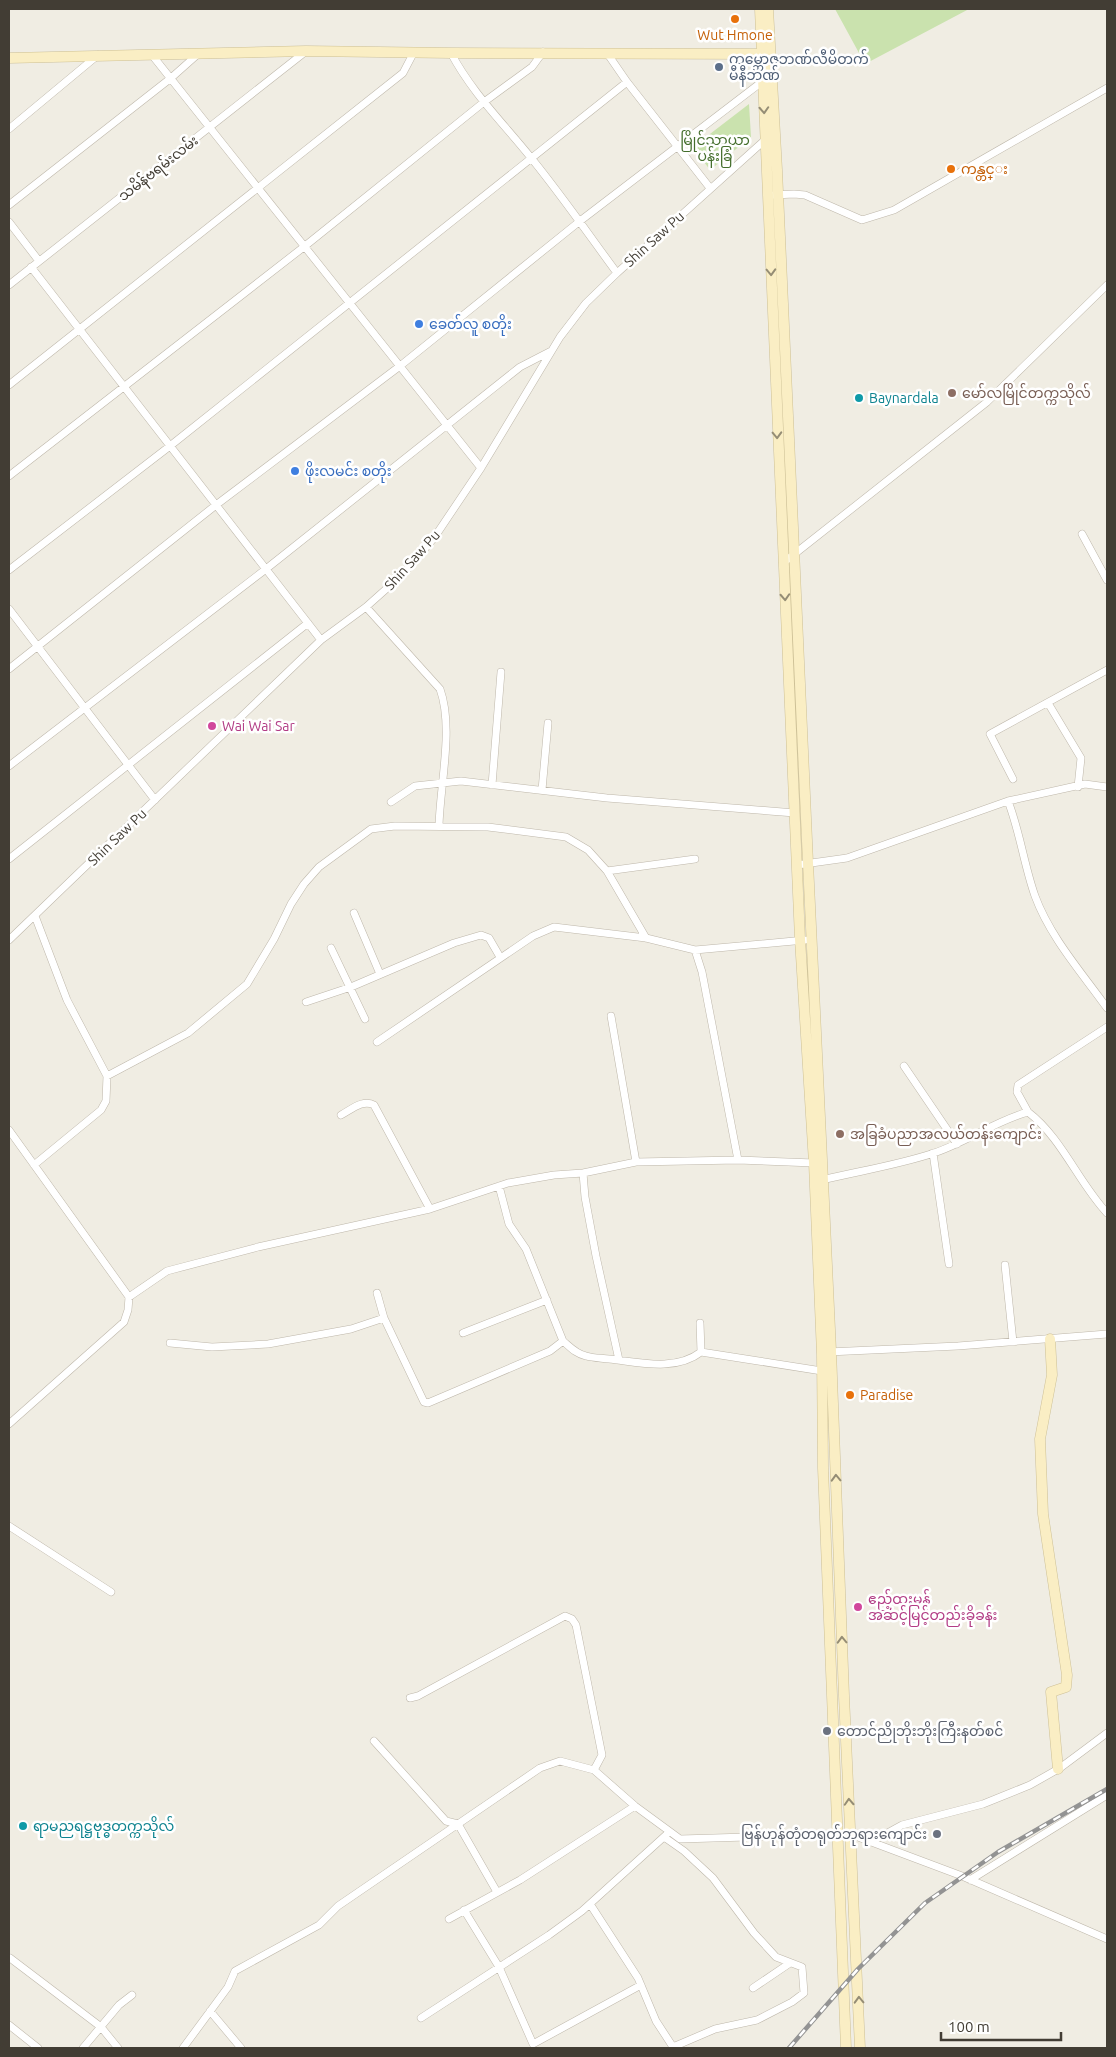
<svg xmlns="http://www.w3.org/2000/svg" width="1116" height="2057" viewBox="0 0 1116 2057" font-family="Ubuntu,'Noto Sans Myanmar',sans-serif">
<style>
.green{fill:#cae2ae}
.water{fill:#a3ccea}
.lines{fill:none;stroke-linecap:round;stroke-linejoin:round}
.street-casing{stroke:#beb7aa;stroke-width:8}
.secondary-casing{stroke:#cdc096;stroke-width:11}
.street{stroke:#fff;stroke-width:7}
.secondary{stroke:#faeec4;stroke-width:10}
.rail-casing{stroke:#939393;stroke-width:4.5}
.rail{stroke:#fff;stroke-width:2.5;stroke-dasharray:8;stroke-linecap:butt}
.oneway{stroke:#958d75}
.food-dot{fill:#e8710a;stroke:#fff;stroke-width:2}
.service-dot{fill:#5c6f8a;stroke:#fff;stroke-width:2}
.shop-dot{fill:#3f7fe0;stroke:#fff;stroke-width:2}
.education-dot{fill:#8d6e63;stroke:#fff;stroke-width:2}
.culture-dot{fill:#0f9aa8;stroke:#fff;stroke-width:2}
.hotel-dot{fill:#d1479c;stroke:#fff;stroke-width:2}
.worship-dot{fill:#6b7280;stroke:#fff;stroke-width:2}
.labels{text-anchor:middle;stroke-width:5;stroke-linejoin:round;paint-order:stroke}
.food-label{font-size:14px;fill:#c56008;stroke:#fff;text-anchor:start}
.service-label{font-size:14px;fill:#4e5e75;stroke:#fff;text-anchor:start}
.park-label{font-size:14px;fill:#446e2c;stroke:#fff}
.street-label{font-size:14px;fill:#423d34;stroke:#fff}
.shop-label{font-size:14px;fill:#366cbe;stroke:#fff;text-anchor:start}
.education-label{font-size:14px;fill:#785e54;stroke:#fff;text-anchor:start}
.culture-label{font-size:14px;fill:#0d838f;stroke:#fff;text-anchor:start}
.hotel-label{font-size:14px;fill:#b23c85;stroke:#fff;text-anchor:start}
.worship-label{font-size:14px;fill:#5b616d;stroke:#fff;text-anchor:start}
</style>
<rect width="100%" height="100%" fill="#f0ede3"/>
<path class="green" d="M835,9h134l-104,55z
M749,104l2,33 -41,33 -17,-23z"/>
<path class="water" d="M906,1600l13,1 -2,22 -13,-1z"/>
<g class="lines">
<g class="street-casing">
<path id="street" d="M451,53c21,40 54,72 81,106 30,37 57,76 85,114
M607,53l20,29 83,106
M152,55l329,413
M9,129l89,-74
M774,195l20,-1 11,1 57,25 32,-10 213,-122
M9,205l162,-127 27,-24
M9,222l30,39
M31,267l290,373
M9,285l296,-233
M9,385l394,-312 11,-21
M9,476l296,-230 179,-144 48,-35 11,-15
M1082,534l25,46
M783,563l204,-161 120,-117
M9,570l161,-124 457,-364
M366,607l74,82c14,39 0,95 -1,137
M9,609l146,191
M9,669l207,-164 184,-139 180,-145 183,-140 3,-1
M1048,703l33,55 -3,29
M9,766l257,-197 254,-202 31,-16
M1013,779l-23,-45 117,-64
M492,785l9,-113
M542,790l6,-67
M1008,801c12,31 16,64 27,95 15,41 47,77 72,112
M391,802l24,-16 46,-5 146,17 188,15
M9,859l299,-236
M797,865l50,-7 161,-57 77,-17 22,3
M607,871l88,-12
M354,913l26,61
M9,940l312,-300 45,-33 37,-33 31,-36 47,-70 79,-131 26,-34 31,-30 149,-134
M331,948l34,71
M695,950l7,22 36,188
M306,1002l45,-15 103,-44 27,-8 8,3 11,19
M611,1016l25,146
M377,1042l156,-106 21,-9 92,11 49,12 110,-10
M904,1066l53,78
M107,1076l81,-43 59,-49 27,-45 17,-35 13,-20 15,-17 52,-38 24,-3 93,1 78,10 22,13 19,21 39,67
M1028,1112l-11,-20 1,-7 89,-58
M341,1115c11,-6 22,-16 33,-10l56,104
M9,1130l120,167 -1,13 -4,12 -115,102
M933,1153l16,111
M34,1165l67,-55 5,-9 1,-25 -40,-76 -32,-84
M583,1173l2,24 11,59 23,104
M822,1180c37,-9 76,-15 112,-27 33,-11 61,-32 94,-41 34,26 50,70 79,101
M499,1186l10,38 17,25 37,92c7,6 13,13 23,15 7,2 15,2 23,3 29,3 66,13 92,-7l-1,-29
M1005,1265l8,77
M377,1293l7,25 40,84 4,1 122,-52 13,-10
M129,1297l38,-26 91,-24 172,-38 78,-26 46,-8 29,-2 53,-11 102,-2 76,3
M463,1333l84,-33
M170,1343l42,4 56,-3 83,-15 33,-11
M701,1352l121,19
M828,1352l130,-6 149,-12
M9,1526l102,66
M410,1698l8,-2 147,-80 7,3 4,6 26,130 -8,15
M374,1741l72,80 12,3 39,68
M871,1842l31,-17 81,-21 47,-19 30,-17 47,-35
M970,1880l137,-85
M590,1904l48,74 18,43 17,26 42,-18 42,-9 35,-18 12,-9 -2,-26 -26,-10 -22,-24 -41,-55 -29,-27 -20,-14
M464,1910l35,57 34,77 108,-59
M449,1919l71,-39 115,-74
M10,1958l91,69 17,21
M753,1988l37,-25
M210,2011l31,37
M421,2018l128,-83 33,-24 84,-76
M9,2025l29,23
M83,2048l36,-43 13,-10
M183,2048l45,-61 7,-16 84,-46 19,-19 202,-138 20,-7 34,9 41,36 45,33 170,-5 112,42 145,63"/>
</g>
<g class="secondary-casing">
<path id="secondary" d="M760,9l40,930 14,224 8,191 1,114 23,580
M768,9l9,161 31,693 23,488 13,345 16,352
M9,58l297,-7 145,2 316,1
M1050,1339l2,36 -12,64 3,75 24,161 -1,12 -15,5 7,77"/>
</g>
<use href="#street" class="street"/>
<use href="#secondary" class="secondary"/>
<g class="rail-casing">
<path id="rail" d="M789,2048l69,-79 67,-66 73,-51 109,-63"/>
</g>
<use href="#rail" class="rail"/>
</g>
<defs><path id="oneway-chevron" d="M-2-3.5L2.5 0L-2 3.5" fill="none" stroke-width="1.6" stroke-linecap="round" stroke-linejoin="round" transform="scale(1.25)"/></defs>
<g class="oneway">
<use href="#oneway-chevron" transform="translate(764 110) rotate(87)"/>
<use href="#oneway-chevron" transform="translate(771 272) rotate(88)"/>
<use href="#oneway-chevron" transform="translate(777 435) rotate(88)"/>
<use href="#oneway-chevron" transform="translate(785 597) rotate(87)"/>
<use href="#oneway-chevron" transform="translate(836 1478) rotate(-92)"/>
<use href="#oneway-chevron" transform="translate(842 1640) rotate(-92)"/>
<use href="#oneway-chevron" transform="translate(849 1802) rotate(-93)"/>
<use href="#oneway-chevron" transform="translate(859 2000) rotate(-92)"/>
</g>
<g class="food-dot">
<circle cx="735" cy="19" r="5"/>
<circle cx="951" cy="169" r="5"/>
<circle cx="850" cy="1395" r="5"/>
</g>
<circle class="service-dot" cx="719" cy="67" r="5"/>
<g class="shop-dot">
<circle cx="419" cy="324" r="5"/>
<circle cx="295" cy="471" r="5"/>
</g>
<g class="education-dot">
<circle cx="952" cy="393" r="5"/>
<circle cx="840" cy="1134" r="5"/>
</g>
<g class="culture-dot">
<circle cx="859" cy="398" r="5"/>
<circle cx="23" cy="1826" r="5"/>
</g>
<g class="hotel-dot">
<circle cx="212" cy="726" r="5"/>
<circle cx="858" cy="1607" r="5"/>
</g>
<g class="worship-dot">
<circle cx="827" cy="1731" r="5"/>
<circle cx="937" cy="1834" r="5"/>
</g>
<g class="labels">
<g class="food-label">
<text x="735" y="40" text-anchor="middle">Wut Hmone</text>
<text x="961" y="174">ကန္တင္း</text>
<text x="860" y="1400">Paradise</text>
</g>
<g class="service-label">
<text x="729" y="64">ကမ္ဘောဇဘဏ်လီမိတက်<tspan x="729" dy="16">မီနီဘဏ်</tspan></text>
</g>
<g class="park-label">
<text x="715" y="145">မြိုင်သာယာ<tspan x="715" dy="16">ပန်းခြံ</tspan></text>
</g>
<g class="street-label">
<text transform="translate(158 168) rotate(-38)" y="5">သမိန်ဗရမ်းလမ်း</text>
<text transform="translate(654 239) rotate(-42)" y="5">Shin Saw Pu</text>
<text transform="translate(412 560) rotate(-48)" y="5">Shin Saw Pu</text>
<text transform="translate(117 837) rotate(-44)" y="5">Shin Saw Pu</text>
</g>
<g class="shop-label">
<text x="429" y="329">ခေတ်လူ စတိုး</text>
<text x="305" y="476">ဖိုးလမင်း စတိုး</text>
</g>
<g class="education-label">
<text x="962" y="398">မော်လမြိုင်တက္ကသိုလ်</text>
<text x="850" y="1139">အခြခံပညာအလယ်တန်းကျောင်း</text>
</g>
<g class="culture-label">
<text x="869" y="403">Baynardala</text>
<text x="33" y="1831">ရာမညရဋ္ဌဗုဒ္ဓတက္ကသိုလ်</text>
</g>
<g class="hotel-label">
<text x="222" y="731">Wai Wai Sar</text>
<text x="868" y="1604">ဧည့်ထူးမွန်<tspan x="868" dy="16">အဆင့်မြင့်တည်းခိုခန်း</tspan></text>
</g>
<g class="worship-label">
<text x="837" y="1736">တောင်ညိုဘိုးဘိုးကြီးနတ်စင်</text>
<text x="927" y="1839" text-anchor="end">ဗြန်ဟုန်တုံတရုတ်ဘုရားကျောင်း</text>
</g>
</g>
<rect width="1116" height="2057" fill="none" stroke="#423d34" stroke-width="20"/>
<path d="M941 2032v8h120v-8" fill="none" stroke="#423d34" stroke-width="2.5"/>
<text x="948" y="2032" font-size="15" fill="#423d34" stroke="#ffffff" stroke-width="4" paint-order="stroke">100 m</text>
</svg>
